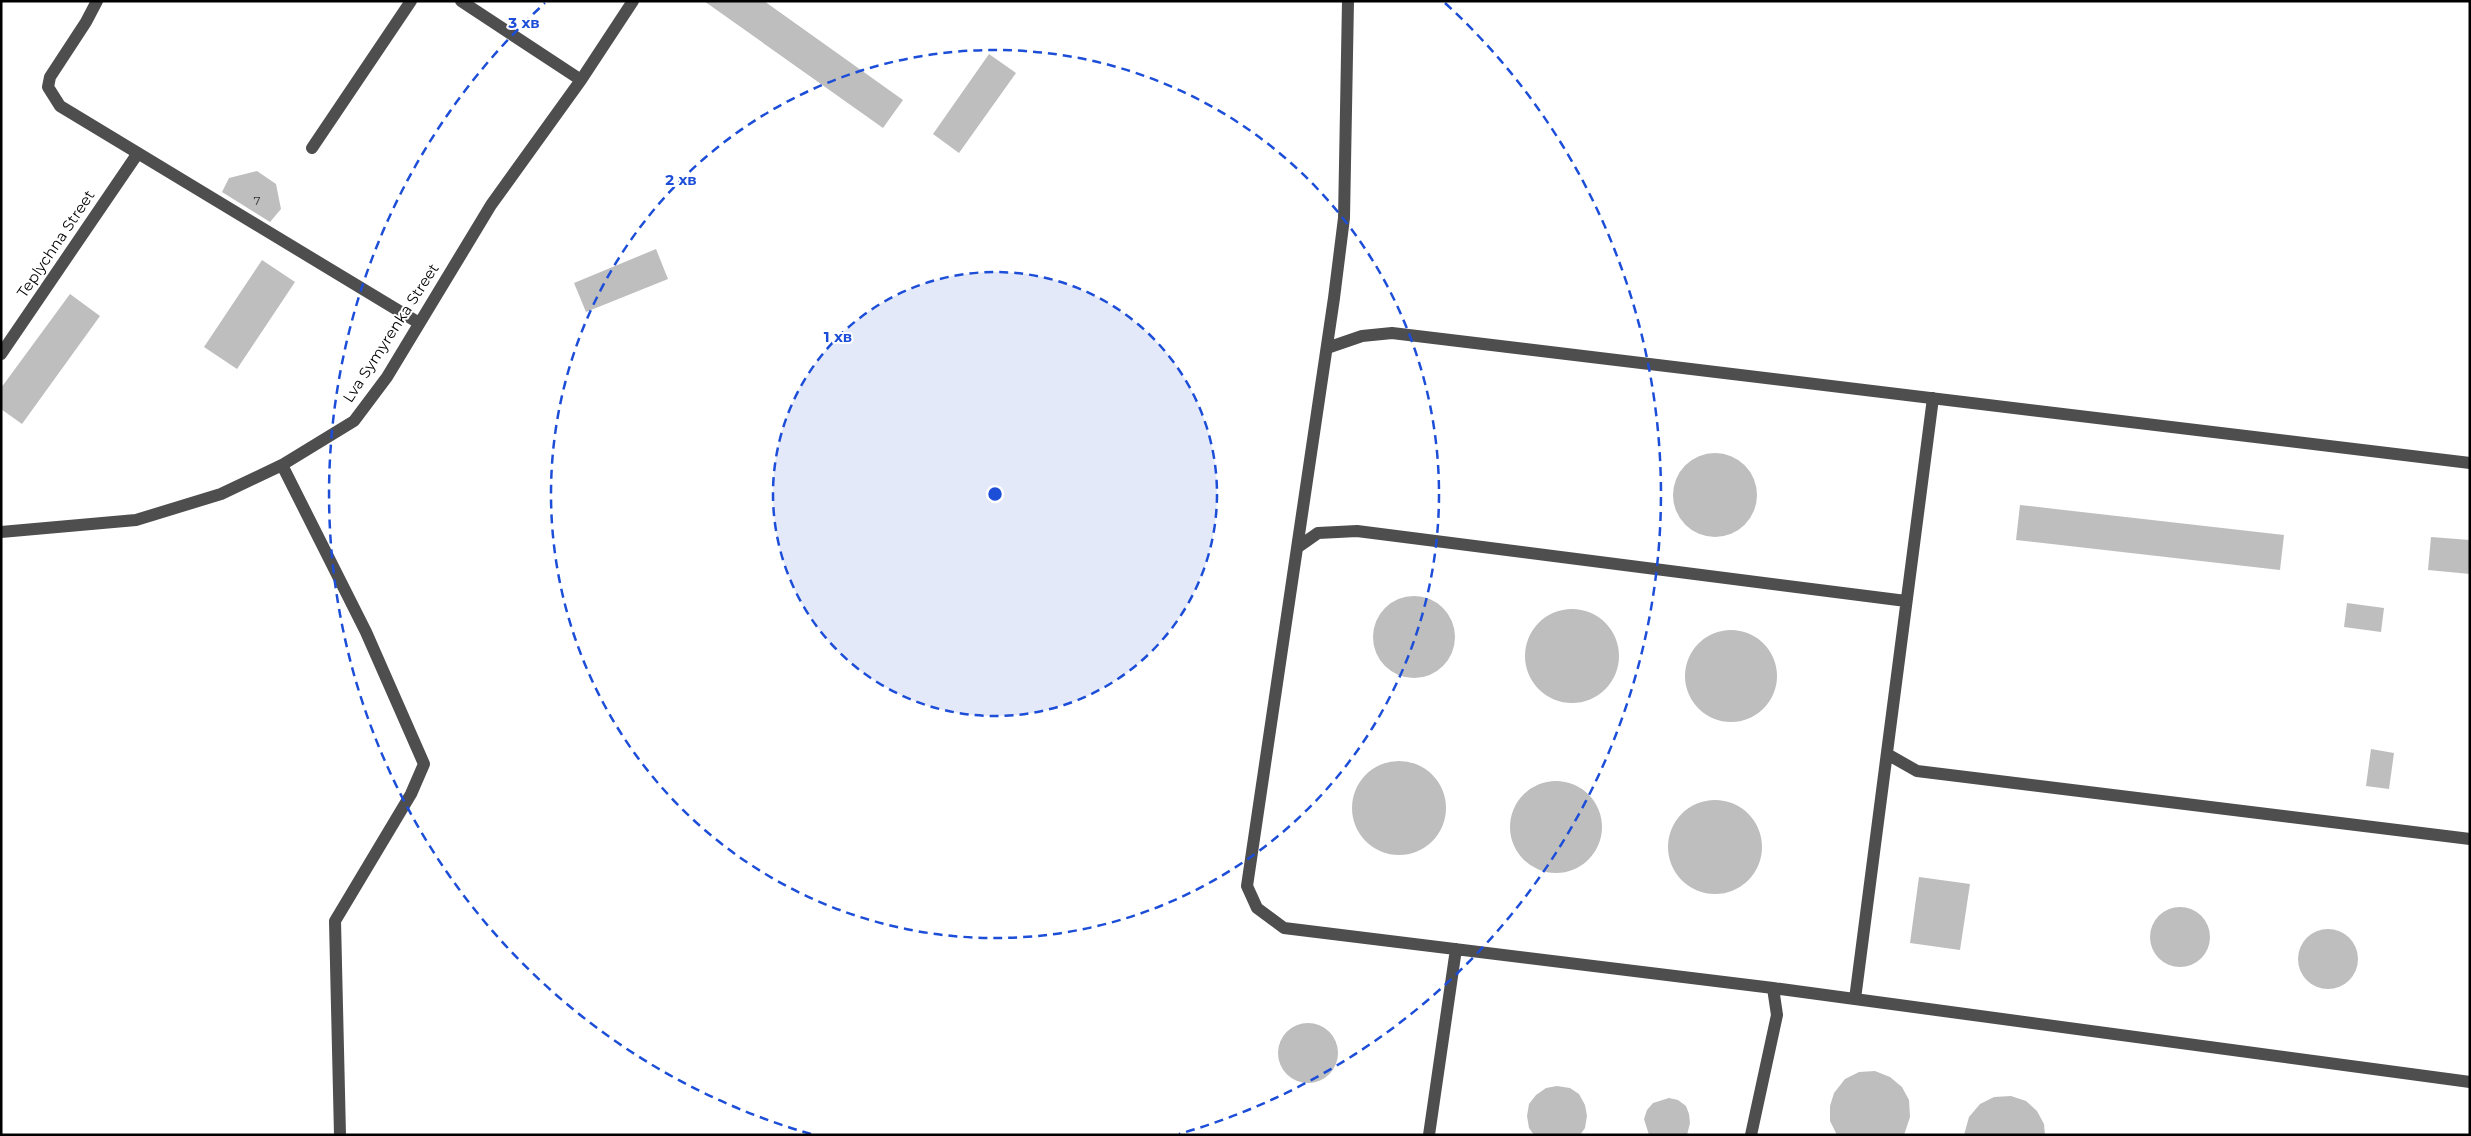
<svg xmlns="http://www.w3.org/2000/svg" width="2471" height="1136" viewBox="0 0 2471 1136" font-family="Montserrat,sans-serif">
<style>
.building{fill:#bebebe}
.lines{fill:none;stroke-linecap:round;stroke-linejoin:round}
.minor{stroke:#4e4e4e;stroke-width:12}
.ring{fill:none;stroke:#1d4ed8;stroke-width:2.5;stroke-dasharray:9 6}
.labels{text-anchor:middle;stroke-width:4;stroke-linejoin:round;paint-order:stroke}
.number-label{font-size:12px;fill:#303030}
.street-label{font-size:15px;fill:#000;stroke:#fff}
.centre{fill:#1d4ed8;stroke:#fff;stroke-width:2.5}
.ring-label{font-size:15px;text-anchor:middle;font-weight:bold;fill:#1d4ed8;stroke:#fff;stroke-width:4;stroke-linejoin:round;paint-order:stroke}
</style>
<rect width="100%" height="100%" fill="#fff"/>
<path class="building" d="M704,1h60l139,99 -20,28z
M989,54l27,19 -57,80 -26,-19z
M257,171l19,13 5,25 -11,13 -48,-30 7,-14z
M656,249l12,30 -82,33 -12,-29z
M262,260l33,22 -58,87 -33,-22z
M70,294l30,22 -78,108 -21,-15v-21z
M1673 495a42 42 0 1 1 84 0a42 42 0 1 1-84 0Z
M2020,505l264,30 -4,35 -264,-30z
M2431,537l39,3v34l-42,-4z
M1373 637a41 41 0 1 1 82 0a41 41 0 1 1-82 0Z
M2347,603l37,5 -3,24 -37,-5z
M1525 656a47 47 0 1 1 94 0a47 47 0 1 1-94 0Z
M1685 676a46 46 0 1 1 92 0a46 46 0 1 1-92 0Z
M2371,749l23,4 -5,36 -23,-3z
M1352 808a47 47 0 1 1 94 0a47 47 0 1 1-94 0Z
M1510 827a46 46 0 1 1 92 0a46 46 0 1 1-92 0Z
M1668 847a47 47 0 1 1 94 0a47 47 0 1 1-94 0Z
M1919,877l51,7 -10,66 -50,-7z
M2150 937a30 30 0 1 1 60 0a30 30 0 1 1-60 0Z
M2298 959a30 30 0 1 1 60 0a30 30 0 1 1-60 0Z
M1278 1053a30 30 0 1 1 60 0a30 30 0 1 1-60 0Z
M1875,1071l15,6 12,10 7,13 1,17 -6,18h-67l-7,-14v-15l4,-13 11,-14 14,-7z
M1557,1086l13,2 9,6 6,11 2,11 -2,12 -5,7h-46l-5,-7 -2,-12 2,-12 7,-9 10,-7z
M2011,1096l15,5 11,10 7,13 1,11h-81l5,-18 11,-13 14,-7z
M1669,1098l9,2 8,6 3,8 1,9 -3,12h-38l-5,-16 3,-9 6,-7z"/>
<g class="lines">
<path class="minor" d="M97,1l-11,21 -36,55 -2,10 12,19 359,217
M461,1l120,79
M1348,1l-4,217 -10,80 -87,588 10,22 27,20 489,60 697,94
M312,148l99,-147
M1327,348l35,-12 30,-3 1078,130
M1,354l137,-201
M282,465l84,167 58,132 -13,30 -76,127 5,214
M1,532l135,-12 85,-26 61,-29 72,-44 33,-44 104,-172 90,-125 52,-79
M1298,547l20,-14 39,-2 549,70
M1887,754l30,17 553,68
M1855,999l78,-601
M1429,1135l27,-186
M1751,1135l26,-120 -4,-27"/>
</g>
<circle cx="995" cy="494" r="222" fill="#1d4ed8" fill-opacity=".12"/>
<g class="ring">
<circle cx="995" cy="494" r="222"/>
<circle cx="995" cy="494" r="444"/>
<path d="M811 1134A666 666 0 0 1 545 3M1445 3A666 666 0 0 1 1179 1134"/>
</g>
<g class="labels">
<g class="number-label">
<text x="257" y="205">7</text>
</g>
<g class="street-label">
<text transform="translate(56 244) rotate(-56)" y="5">Teplychna Street</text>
<text transform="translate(391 333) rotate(-57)" y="5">Lva Symyrenka Street</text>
</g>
</g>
<circle cx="995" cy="494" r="8" class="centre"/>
<g class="ring-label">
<text x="524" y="28">3 хв</text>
<text x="681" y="185">2 хв</text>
<text x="838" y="342">1 хв</text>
</g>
<rect width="2471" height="1136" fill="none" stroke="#000000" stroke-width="5"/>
</svg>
